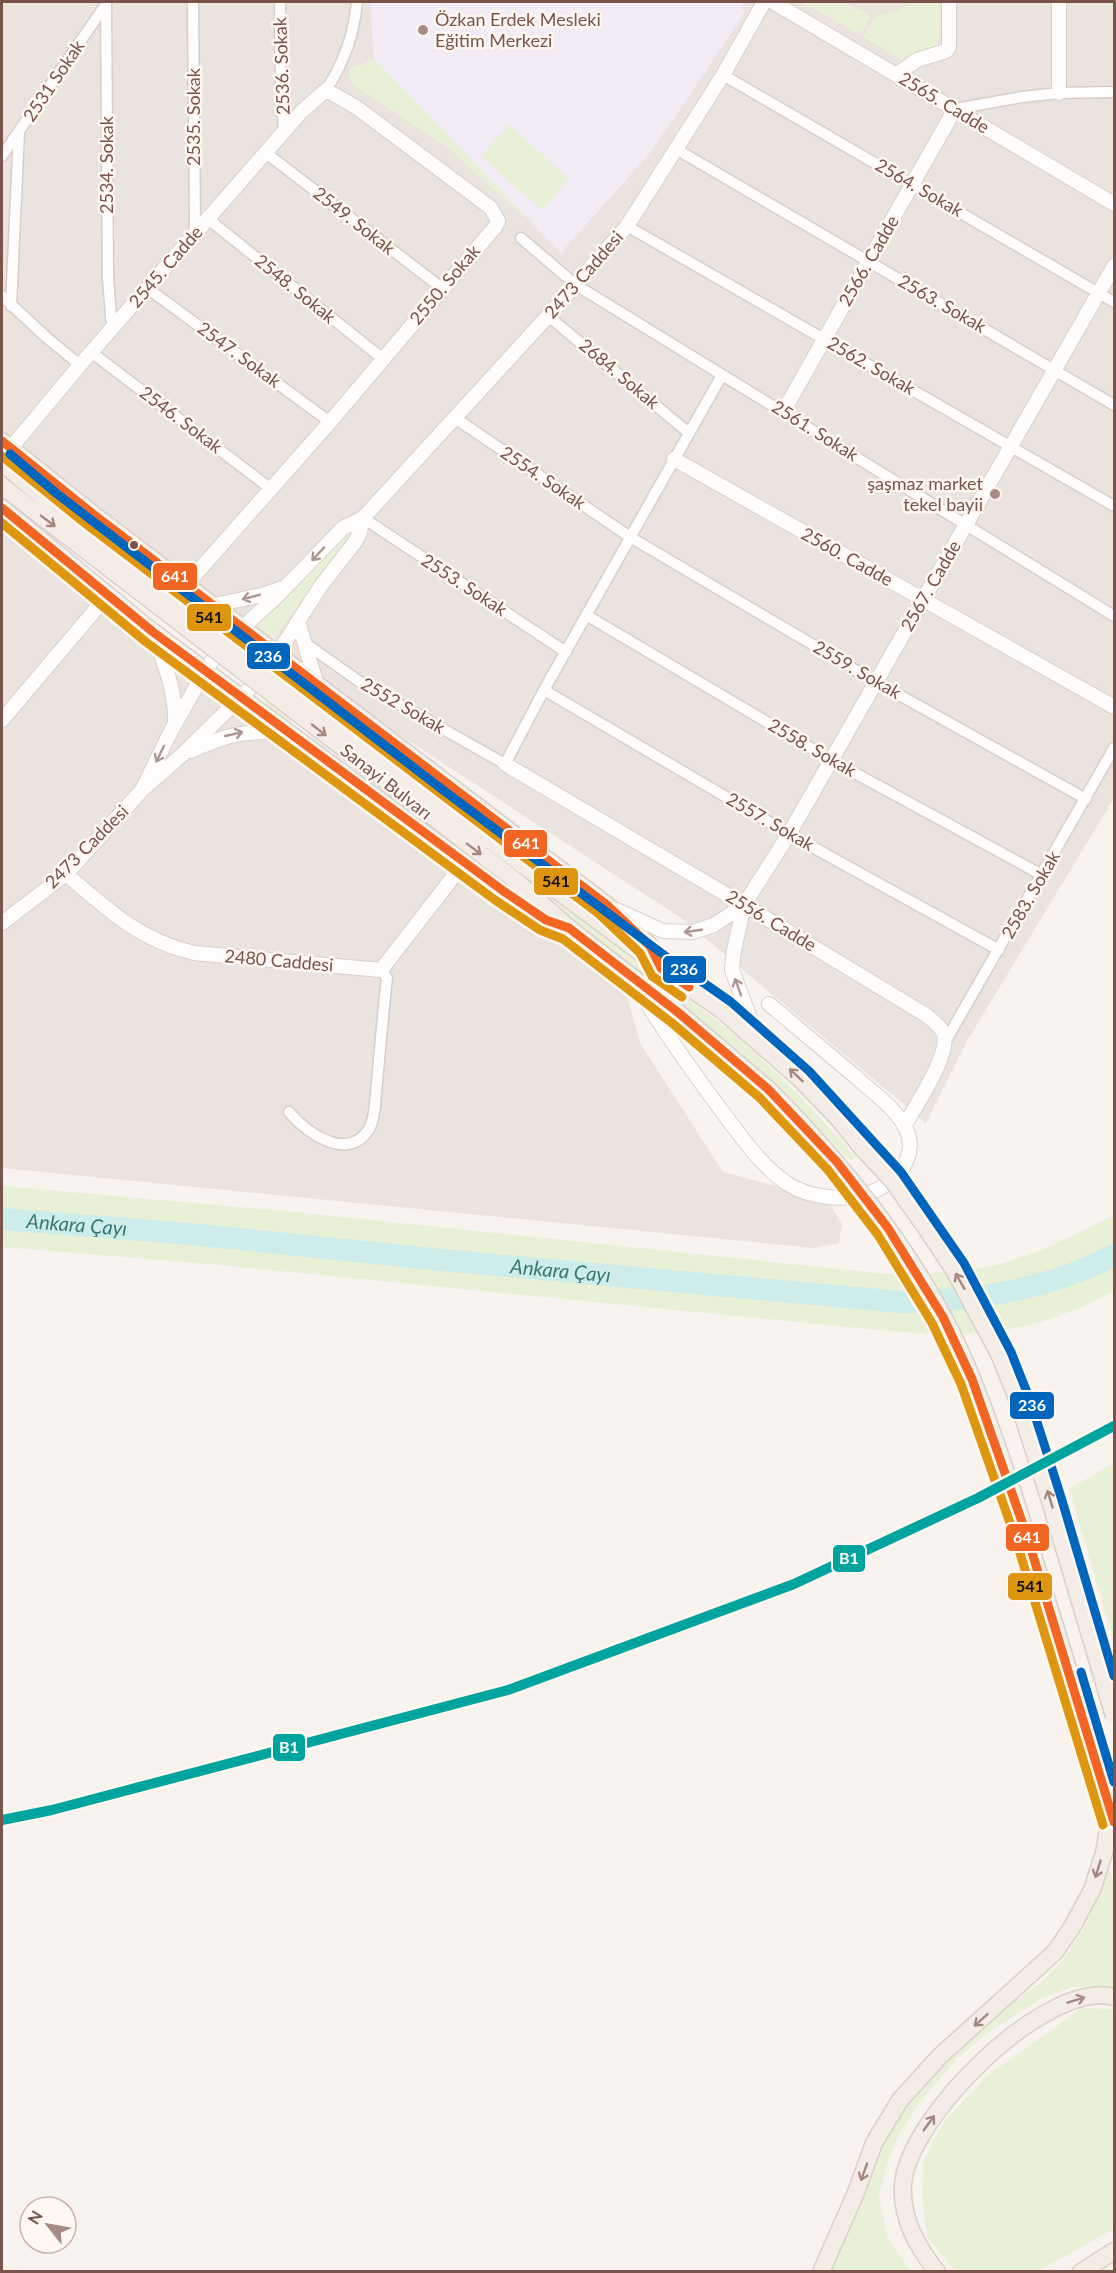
<svg xmlns="http://www.w3.org/2000/svg" width="1116" height="2273" viewBox="0 0 1116 2273" font-family="Lato,sans-serif">
<style>
.industrial{fill:#ebe3de}
.education{fill:#f3ebf5}
.green{fill:#e9f0d8}
.lines{fill:none;stroke-linecap:round;stroke-linejoin:round}
.river{stroke:#ceecea;stroke-width:22}
.street-casing{stroke:#d8ceca;stroke-width:13}
.secondary-casing{stroke:#dad0cb;stroke-width:16}
.primary-casing{stroke:#dacfca;stroke-width:19}
.street{stroke:#fefdfc;stroke-width:10}
.secondary{stroke:#fefdfc;stroke-width:14}
.primary{stroke:#f4ece6;stroke-width:16}
.primary-bridge-casing{stroke:#dacfca;stroke-width:19;stroke-linecap:butt}
.primary-bridge{stroke:#f4ece6;stroke-width:16}
.bus-1-casing{stroke:#fff7f0;stroke-width:14}
.bus-2-casing{stroke:#fff7f0;stroke-width:14}
.bus-3-casing{stroke:#fff7f0;stroke-width:14}
.bus-1{stroke:#f26522;stroke-width:9}
.bus-2{stroke:#de950f;stroke-width:9}
.bus-3{stroke:#0065bd;stroke-width:9}
.rail-1-casing{stroke:#fff7f0;stroke-width:15}
.rail-1{stroke:#00a49f;stroke-width:10}
.oneway{stroke:#a58981}
.oneway2{stroke:#af9791}
.poi-dot{fill:#a68b83;stroke:#fff7f0;stroke-width:2}
.bus-dot{fill:#7a534a;stroke:#fff7f0;stroke-width:2}
.labels{text-anchor:middle;stroke-width:5;stroke-linejoin:round;paint-order:stroke}
.poi-label{font-size:18px;fill:#7a534a;stroke:#fff7f0;text-anchor:start}
.street-label{font-size:18px;fill:#7a534a;stroke:#fff7f0}
.water-label{font-size:20px;font-style:italic;fill:#3a7877;stroke:#fff7f0}
.line-badge{stroke:#fff7f0;stroke-width:2}
.badge-label{font-size:16px;text-anchor:middle;font-weight:bold;fill:#fff}
.pale-badge-label{font-size:16px;text-anchor:middle;font-weight:bold;fill:#111}
</style>
<rect width="100%" height="100%" fill="#f8f3ee"/>
<path class="industrial" d="M2,2h1112v796l-147,243 -41,82 -245,-205 -512,-333 -167,-145z
M2,518l285,233 338,239 15,53 83,129 104,28 15,24 -3,19 -25,5 -812,-80z"/>
<path class="education" d="M370,2h374l-3,5 4,5 -59,89 -37,53 -88,99 -187,-194z"/>
<path class="green" d="M801,2h43l7,5 20,8 -11,20z
M913,2h27l-1,35 -2,9 -35,13 -39,-22 12,-20 20,-5z
M374,59l151,156 -6,-2 -68,-63 -97,-65 -5,-7 1,-9z
M509,125l60,53 -27,32 -61,-54z
M352,530l2,1 -81,109 -18,-13 36,-34z
M279,688l52,46 404,300 61,58 60,65 -5,4 -91,-90 -62,-53 -389,-287 -46,-25z
M2,1186l293,26 592,62c29,-1 60,-1 89,-5 49,-8 95,-32 138,-54v76c-78,42 -139,48 -226,40l-669,-66 -217,-18z
M1114,1463v178l-45,-152z
M1109,1868l5,14v107l-12,-3 -30,1 -32,12 -49,32 -36,29 -40,49 -15,24 -12,29 -9,35 9,42 23,32 -84,1c30,-71 56,-142 107,-201 16,-17 35,-36 53,-50 24,-19 55,-35 75,-60 21,-27 34,-60 47,-93z
M1082,2008l32,1v220l-78,43h-72l-12,-4 -25,-32 -5,-38 1,-37 21,-39 44,-47z"/>
<g class="lines">
<path class="river" id="s1" d="M2,1219l188,15 252,26 459,42c73,-1 148,-12 213,-47"/>
<g class="street-casing">
<path id="street" d="M106,2l2,276 4,50
M193,2l2,231
M280,2l1,84 3,45
M723,75l391,227
M326,90c18,-27 28,-56 31,-88
M955,109l67,-12 37,-4 55,-1
M676,149l438,256
M266,153l177,136
M2,156l104,-152
M208,219l175,140
M627,226l487,280
M521,238l55,47 538,331
M147,288l183,134
M2,296l44,41 34,28
M11,306l8,-174
M548,316l141,117
M91,352l180,137
M455,418l175,119 246,145 210,117
M363,518l203,134
M586,615l245,145 211,115
M305,643l55,39 145,82 39,-74 178,-315
M544,690l245,144 210,116
M945,1042l169,-294
M289,1112c18,21 59,51 80,17 7,-12 6,-33 8,-46 3,-35 6,-70 10,-105l-6,-8"/>
</g>
<g class="secondary-casing">
<path id="secondary" d="M773,2l341,202
M1059,2v91
M896,75l21,-15 29,-9 3,-4v-45
M783,412l172,-303
M10,449l70,-84 221,-253 25,-22 30,17 135,101 7,13 -3,6 -165,195 -144,163
M674,459l440,248
M215,605l47,-10 20,-7
M298,621l18,61
M153,632c10,29 23,58 22,90
M2,720l106,-125
M191,751c39,-18 54,-20 98,-19
M505,764l239,141 182,110c6,5 13,10 17,17 10,19 -28,75 -39,94
M142,790l29,-59 34,-60 18,-26 51,-46 69,-71 20,-10 185,-202 79,-90 96,-151 41,-73
M66,874c42,36 73,66 128,79l187,17 83,-107
M744,905l-10,45 -2,20 27,72
M617,910l46,21 30,1 21,-7 30,-20 45,-71 325,-568
M2,923l64,-49 76,-84 41,-36 68,-67 27,-34 42,-66 35,-45 5,-10 3,-14
M632,979c28,47 59,91 92,135 19,25 38,53 64,70 22,14 54,17 79,10 28,-9 55,-39 37,-69 -11,-19 -32,-33 -48,-48 -29,-24 -58,-49 -87,-73"/>
</g>
<g class="primary-casing">
<path id="primary" d="M2,441l91,73 514,391 43,41 11,22 62,43 77,68 37,38
M2,508l151,124 311,231 72,51 33,14 111,86 88,75
M1094,1754l20,68
M821,2272l34,-77 19,-52 26,-43 40,-44 115,-104 17,-25 20,-37 12,-37 7,-41
M937,2272c-20,-26 -36,-53 -34,-87 4,-67 143,-206 211,-188
M1081,2272l33,-21"/>
</g>
<use href="#street" class="street"/>
<use href="#secondary" class="secondary"/>
<use href="#primary" class="primary"/>
<g class="primary-bridge-casing">
<path id="primary-bridge" d="M2,463l47,39 387,298 225,168
M2,486l513,394 54,48
M768,1089c68,68 130,143 176,229 29,54 48,114 68,172 29,88 55,176 82,264
M837,1117l26,32 29,31 32,45 30,45 46,86 19,48 31,97 64,215"/>
</g>
<use href="#primary-bridge" class="primary-bridge"/>
<g class="bus-1-casing">
<path id="bus-1" d="M2,441l91,73 514,391 43,41 11,22 28,19
M2,508l151,124 349,258 44,30 23,8 111,86 88,75 69,73 51,66 55,89 29,62 55,157 87,286"/>
</g>
<g class="bus-2-casing">
<path id="bus-2" d="M2,456l84,68 513,390 41,39 12,23 30,21
M2,523l144,119 349,258 45,30 23,9 109,84 88,75 68,72 50,65 54,88 29,61 55,156 87,285"/>
</g>
<g class="bus-3-casing">
<path id="bus-3" d="M10,454l46,39 387,297 225,168 63,44 78,69 92,101 63,91 47,89 19,48 31,97 53,179
M1081,1672l33,110"/>
</g>
<use href="#bus-1" class="bus-1"/>
<use href="#bus-2" class="bus-2"/>
<use href="#bus-3" class="bus-3"/>
<g class="rail-1-casing">
<path id="rail-1" d="M2,1820l50,-10 456,-120 286,-106 184,-86 136,-72"/>
</g>
<use href="#rail-1" class="rail-1"/>
</g>
<defs><path id="oneway-shaft" d="M-6 0H5M1.5-3L5.5 0L1.5 3" fill="none" stroke-width="1.6" stroke-linecap="round" stroke-linejoin="round" transform="scale(1.5)"/></defs>
<g class="oneway">
<use href="#oneway-shaft" transform="translate(48 521) rotate(37)"/>
<use href="#oneway-shaft" transform="translate(319 730) rotate(38)"/>
<use href="#oneway-shaft" transform="translate(474 849) rotate(37)"/>
<use href="#oneway-shaft" transform="translate(796 1075) rotate(-137)"/>
<use href="#oneway-shaft" transform="translate(960 1281) rotate(-120)"/>
<use href="#oneway-shaft" transform="translate(1050 1499) rotate(-107)"/>
<use href="#oneway-shaft" transform="translate(1098 1869) rotate(107)"/>
<use href="#oneway-shaft" transform="translate(1076 2000) rotate(-17)"/>
<use href="#oneway-shaft" transform="translate(981 2020) rotate(138)"/>
<use href="#oneway-shaft" transform="translate(929 2123) rotate(-54)"/>
<use href="#oneway-shaft" transform="translate(864 2172) rotate(110)"/>
</g>
<g class="oneway2">
<use href="#oneway-shaft" transform="translate(318 554) rotate(133)"/>
<use href="#oneway-shaft" transform="translate(251 597) rotate(166)"/>
<use href="#oneway-shaft" transform="translate(234 734) rotate(-13)"/>
<use href="#oneway-shaft" transform="translate(160 754) rotate(116)"/>
<use href="#oneway-shaft" transform="translate(693 931) rotate(172)"/>
<use href="#oneway-shaft" transform="translate(738 987) rotate(-110)"/>
</g>
<g class="poi-dot">
<circle cx="423" cy="30" r="6"/>
<circle cx="995" cy="494" r="6"/>
</g>
<circle class="bus-dot" cx="134" cy="545" r="5"/>
<g class="labels">
<g class="poi-label">
<text x="435" y="26">Özkan Erdek Mesleki<tspan x="435" dy="21">Eğitim Merkezi</tspan></text>
<text x="983" y="490" text-anchor="end">şaşmaz market<tspan x="983" dy="21">tekel bayii</tspan></text>
</g>
<g class="street-label">
<text transform="translate(282 66) rotate(-92)" y="6">2536. Sokak</text>
<text transform="translate(54 81) rotate(-56)" y="6">2531 Sokak</text>
<text transform="translate(944 103) rotate(31)" y="6">2565. Cadde</text>
<text transform="translate(194 117) rotate(-90)" y="6">2535. Sokak</text>
<text transform="translate(107 165) rotate(-90)" y="6">2534. Sokak</text>
<text transform="translate(919 188) rotate(30)" y="6">2564. Sokak</text>
<text transform="translate(354 221) rotate(38)" y="6">2549. Sokak</text>
<text transform="translate(869 261) rotate(-60)" y="6">2566. Cadde</text>
<text transform="translate(166 267) rotate(-49)" y="6">2545. Cadde</text>
<text transform="translate(584 275) rotate(-49)" y="6">2473 Caddesi</text>
<text transform="translate(445 285) rotate(-50)" y="6">2550. Sokak</text>
<text transform="translate(295 289) rotate(39)" y="6">2548. Sokak</text>
<text transform="translate(942 304) rotate(30)" y="6">2563. Sokak</text>
<text transform="translate(239 355) rotate(36)" y="6">2547. Sokak</text>
<text transform="translate(871 366) rotate(30)" y="6">2562. Sokak</text>
<text transform="translate(619 374) rotate(40)" y="6">2684. Sokak</text>
<text transform="translate(181 420) rotate(37)" y="6">2546. Sokak</text>
<text transform="translate(815 431) rotate(32)" y="6">2561. Sokak</text>
<text transform="translate(543 478) rotate(34)" y="6">2554. Sokak</text>
<text transform="translate(847 557) rotate(29)" y="6">2560. Cadde</text>
<text transform="translate(464 585) rotate(33)" y="6">2553. Sokak</text>
<text transform="translate(931 586) rotate(-60)" y="6">2567. Cadde</text>
<text transform="translate(857 670) rotate(30)" y="6">2559. Sokak</text>
<text transform="translate(403 706) rotate(30)" y="6">2552 Sokak</text>
<text transform="translate(812 748) rotate(30)" y="6">2558. Sokak</text>
<text transform="translate(386 782) rotate(38)" y="6">Sanayi Bulvarı</text>
<text transform="translate(770 822) rotate(30)" y="6">2557. Sokak</text>
<text transform="translate(87 847) rotate(-45)" y="6">2473 Caddesi</text>
<text transform="translate(1031 895) rotate(-60)" y="6">2583. Sokak</text>
<text transform="translate(771 921) rotate(31)" y="6">2556. Cadde</text>
<text transform="translate(279 961) rotate(5)" y="6">2480 Caddesi</text>
</g>
<g class="water-label">
<text dy="7" stroke="none"><textPath href="#s1" startOffset="75">Ankara Çayı</textPath></text>
<text dy="7" stroke="none"><textPath href="#s1" startOffset="561">Ankara Çayı</textPath></text>
</g>
</g>
<g class="line-badge">
<rect x="152" y="562" width="46" height="29" rx="6" fill="#f26522"/>
<rect x="186" y="603" width="46" height="29" rx="6" fill="#de950f"/>
<rect x="246" y="642" width="45" height="28" rx="6" fill="#0065bd"/>
<rect x="503" y="829" width="45" height="29" rx="6" fill="#f26522"/>
<rect x="533" y="867" width="46" height="29" rx="6" fill="#de950f"/>
<rect x="662" y="955" width="45" height="29" rx="6" fill="#0065bd"/>
<rect x="1009" y="1391" width="46" height="29" rx="6" fill="#0065bd"/>
<rect x="1005" y="1523" width="45" height="29" rx="6" fill="#f26522"/>
<rect x="832" y="1544" width="34" height="29" rx="6" fill="#00a49f"/>
<rect x="1007" y="1572" width="46" height="29" rx="6" fill="#de950f"/>
<rect x="272" y="1733" width="34" height="29" rx="6" fill="#00a49f"/>
</g>
<g class="badge-label">
<text x="175" y="582">641</text>
<text x="268" y="662">236</text>
<text x="526" y="849">641</text>
<text x="684" y="975">236</text>
<text x="1032" y="1411">236</text>
<text x="1027" y="1543">641</text>
<text x="849" y="1564">B1</text>
<text x="289" y="1753">B1</text>
</g>
<g class="pale-badge-label">
<text x="209" y="623">541</text>
<text x="556" y="887">541</text>
<text x="1030" y="1592">541</text>
</g>
<rect width="1116" height="2273" fill="none" stroke="#7a534a" stroke-width="6"/>
<g transform="translate(48 2225) rotate(301)"><circle r="28" fill="#fff7f0" stroke="#cab5ae" stroke-width="1.5"/>
<path d="M0-4.5L10 22L0 15L-10 22Z" fill="#a68b83"/>
<text y="-9" font-size="16" font-weight="bold" text-anchor="middle" fill="#7a534a">N</text>
</g>
</svg>
